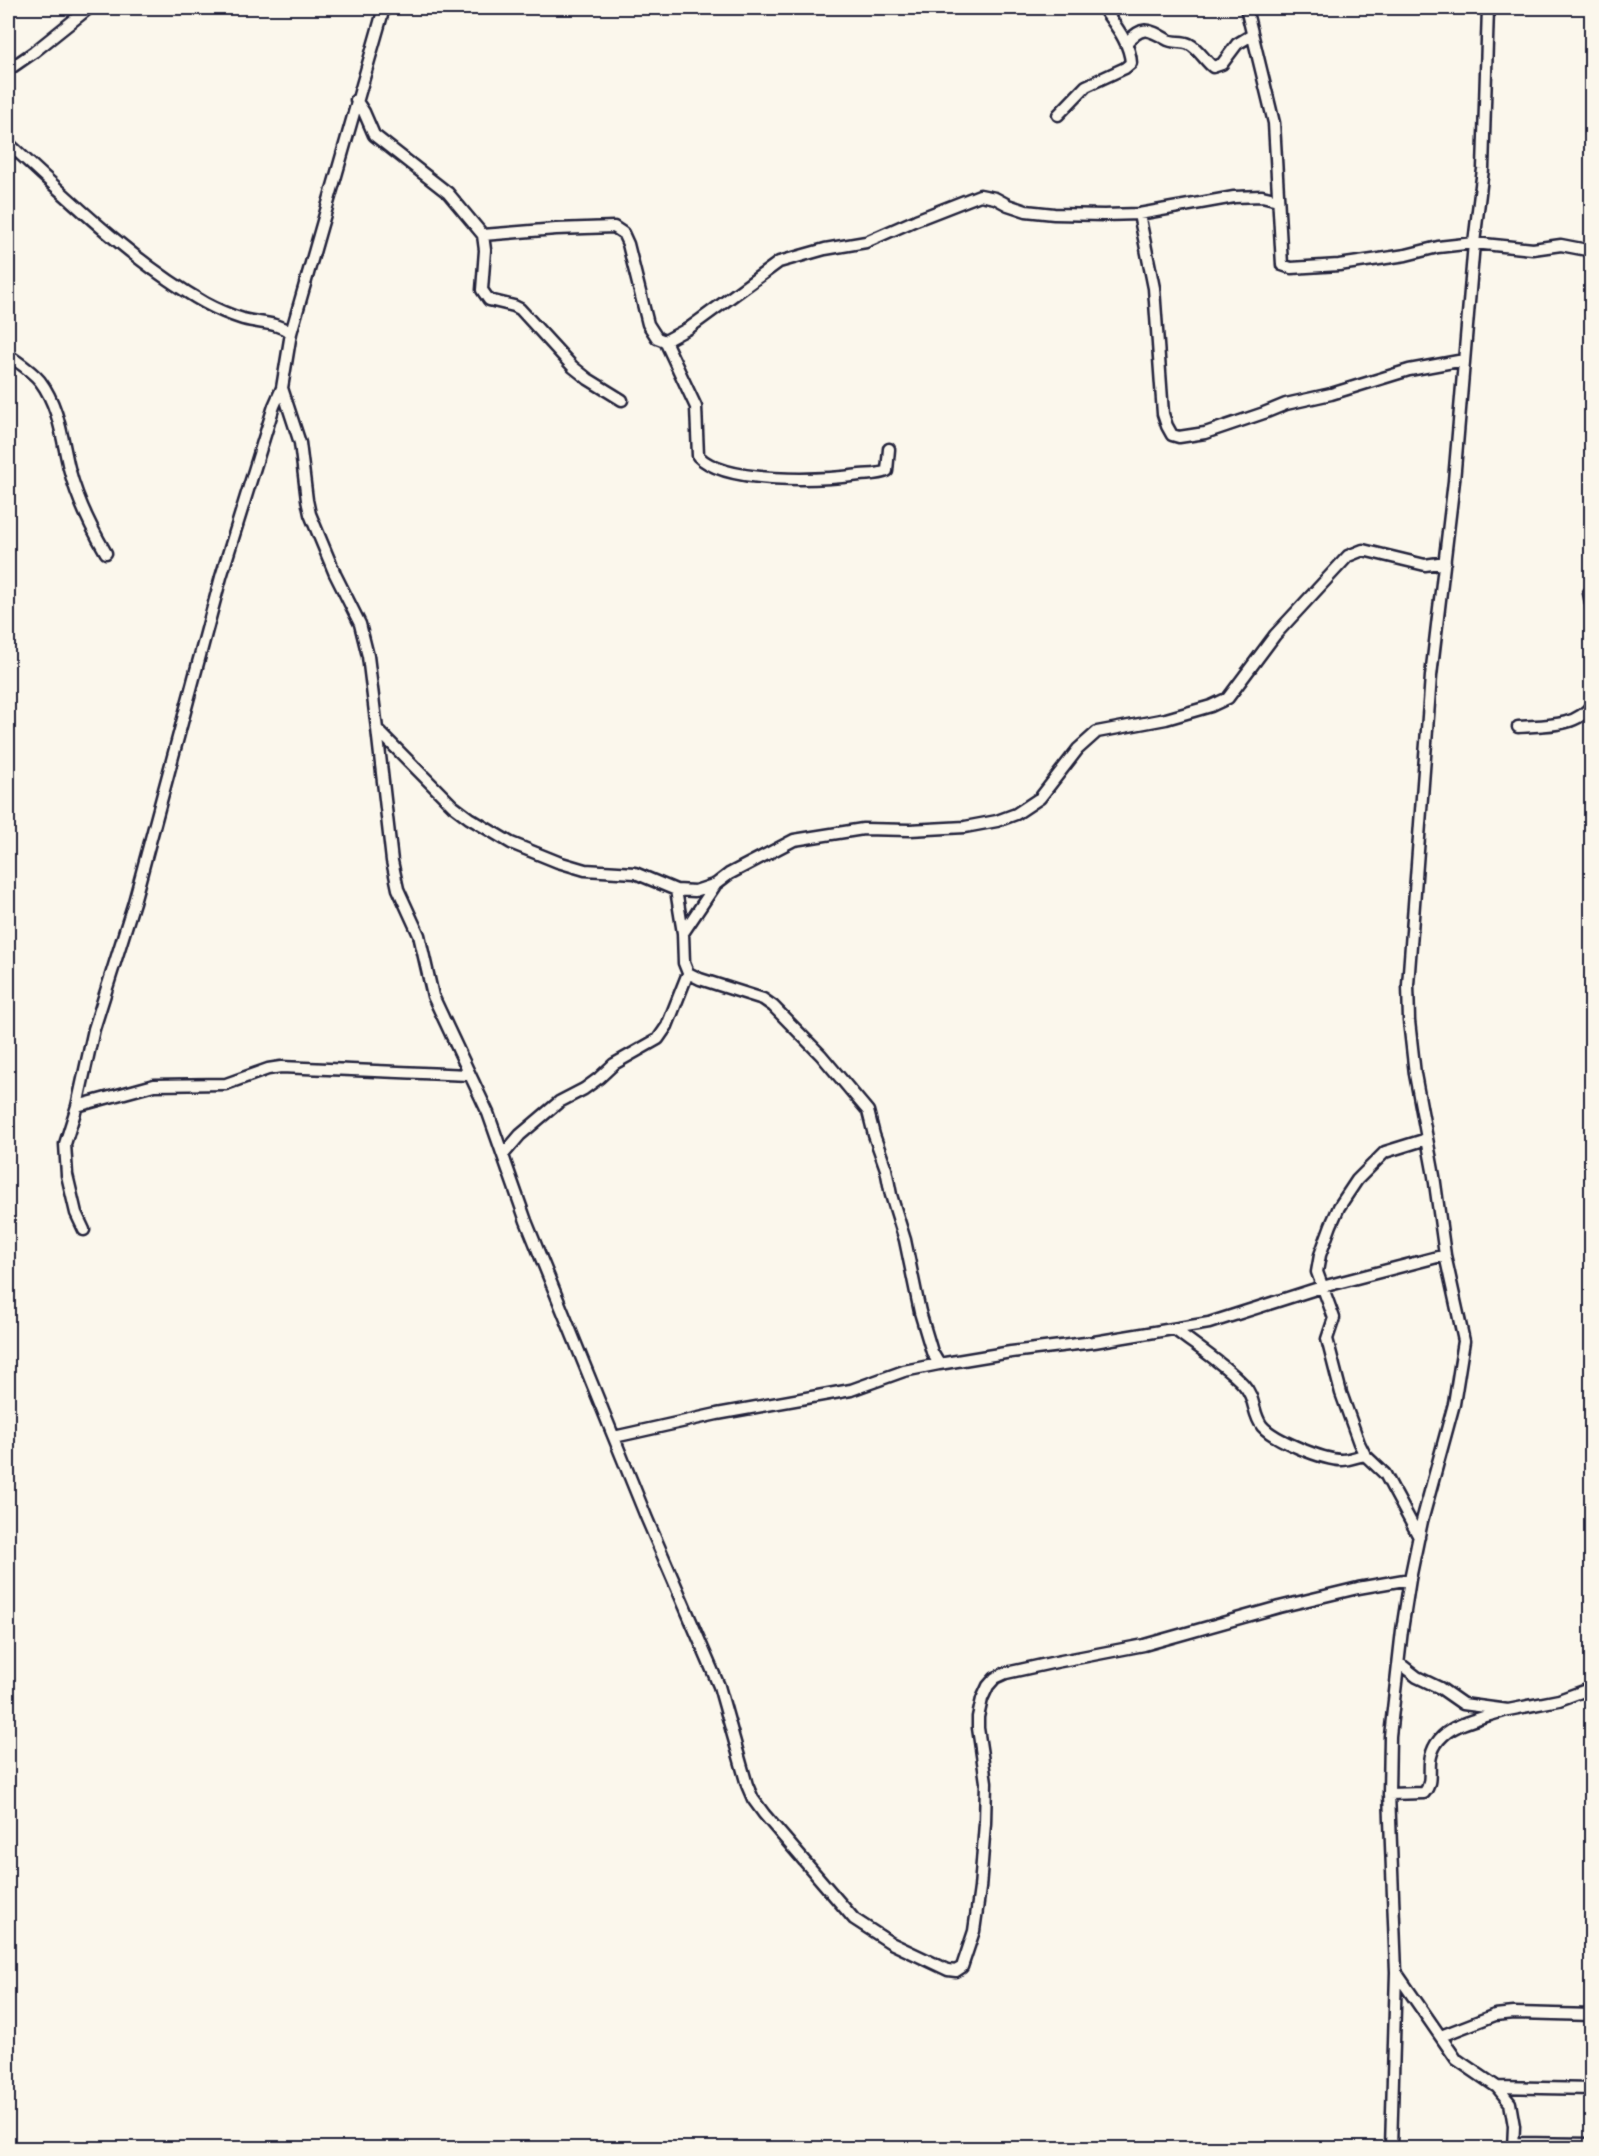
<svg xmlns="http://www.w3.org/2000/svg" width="1599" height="2156" viewBox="0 0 1599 2156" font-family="Mynerve,sans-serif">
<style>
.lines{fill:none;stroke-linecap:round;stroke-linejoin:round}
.street-casing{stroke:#22223b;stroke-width:15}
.street{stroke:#fbf7ec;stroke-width:10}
</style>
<rect width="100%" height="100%" fill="#fbf7ec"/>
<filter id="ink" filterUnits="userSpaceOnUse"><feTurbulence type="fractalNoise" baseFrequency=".0167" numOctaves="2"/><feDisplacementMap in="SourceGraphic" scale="12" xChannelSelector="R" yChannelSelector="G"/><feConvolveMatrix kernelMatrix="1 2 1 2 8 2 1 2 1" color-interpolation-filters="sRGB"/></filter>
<g filter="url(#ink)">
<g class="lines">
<g class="street-casing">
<path id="street" d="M384,8l-93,325 -9,55 18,55 7,57 3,14 25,60 25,50 8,32 9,73 76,77 16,12 42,25 47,19 27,8 50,3 41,17 19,1 21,-7 13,-10 65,-34 69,-11 47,1 55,-3 32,-6 19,-7 24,-16 38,-49 19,-17 69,-13 45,-13 17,-8 47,-63 73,-79 15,-6 62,15 20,-3
M1246,8l28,115 8,142 9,3 48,-3 67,-10 32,-8 36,-4 59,6 28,-4 31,6
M1126,43c16,-17 21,-15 40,-4 7,5 16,1 23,5 10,5 16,17 24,23l9,-3 15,-20 15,-9
M8,70l26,-18 55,-44
M356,100l8,12 10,23 74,58 35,42 2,15 -3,40 7,10 25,6 6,3 53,58 15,12 34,21
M1058,115l28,-29 39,-18 6,-5c-1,-21 -17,-39 -28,-55
M8,143c60,55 126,120 197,160 11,6 25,12 38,16 18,5 31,2 48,14
M1139,214l15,74 9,126 4,12 5,9 7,2 26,-4 59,-20 22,-9 45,-10 78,-24 55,-10
M483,235l73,-6 58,-2 9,6 5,11 20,80 9,14 8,3 24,-13 90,-66 46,-13 41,-7 50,-22 64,-25 15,3 13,7 18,6 28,3 50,1 35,-1 95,-17 28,-1 16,4
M665,341l31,66 2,49c28,29 124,24 162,19 9,-1 18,0 27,-4l2,-22
M8,355c11,8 23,15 32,26 19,25 22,58 29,87 8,31 21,58 37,85
M1589,593l3,15
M1518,727c24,-2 60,1 74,-23
M377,729l15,132 6,28 21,46 14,61 55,117 38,108 121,298 72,167 28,99 6,14 11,15 90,105 37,24 57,27 8,1 6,-4 12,-36 6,-43 5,-65 1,-41 -8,-54v-11l4,-18 6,-13 7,-8 11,-5 50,-11 88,-17 135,-38 79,-19 52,-9
M676,890l7,43 1,30 4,10 12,6 63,20 10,7 48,49 47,56 6,24 12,34 5,26 14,45 15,72 12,40 7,12
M683,933l33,-49
M77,1106l77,-21 72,-1 42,-15 13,-2 188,8
M503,1155l17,-20 39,-33 25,-13 15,-11 15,-14 44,-25 9,-13 21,-53
M84,1230l-8,-17 -9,-38 -2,-31 12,-38 17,-77 40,-127 87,-325 53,-171 8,-18
M1174,1329c23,18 49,34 69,55 13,14 9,29 19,42 12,14 61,34 80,34 7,0 16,-4 23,-5
M614,1437l103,-23 134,-24 53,-19 35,-7 72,-12 83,-10 115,-19 113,-36 123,-32
M1419,1537l-34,-63 -20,-19 -6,-12 -18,-50 -14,-54 7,-21 -17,-46 3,-17 11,-30 8,-18 18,-27 28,-28 42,-13
M1399,1663l18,14 23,11 23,16 45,6 51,-10 33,-12
M1389,1794l35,-1c8,-9 5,-20 6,-31 4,-38 47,-42 77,-52
M1396,1972l60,87 41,28 13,16 4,23 -1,22
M1441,2036l54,-21 19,-2 78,2
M1497,2087l95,2
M1513,2143l79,1
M1391,2148l5,-176 -7,-178 1,-58 12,-106 8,-51 12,-58 32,-117 10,-63 -19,-86 -11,-79 -19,-102 -6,-53 -1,-36 23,-309 23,-195 20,-238 9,-74 5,-161"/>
</g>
<use href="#street" class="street"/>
</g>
</g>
<rect width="1599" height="2156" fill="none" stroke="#fbf7ec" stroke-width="30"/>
<rect x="15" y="15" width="1569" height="2126" fill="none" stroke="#22223b" stroke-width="2" filter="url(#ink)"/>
</svg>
